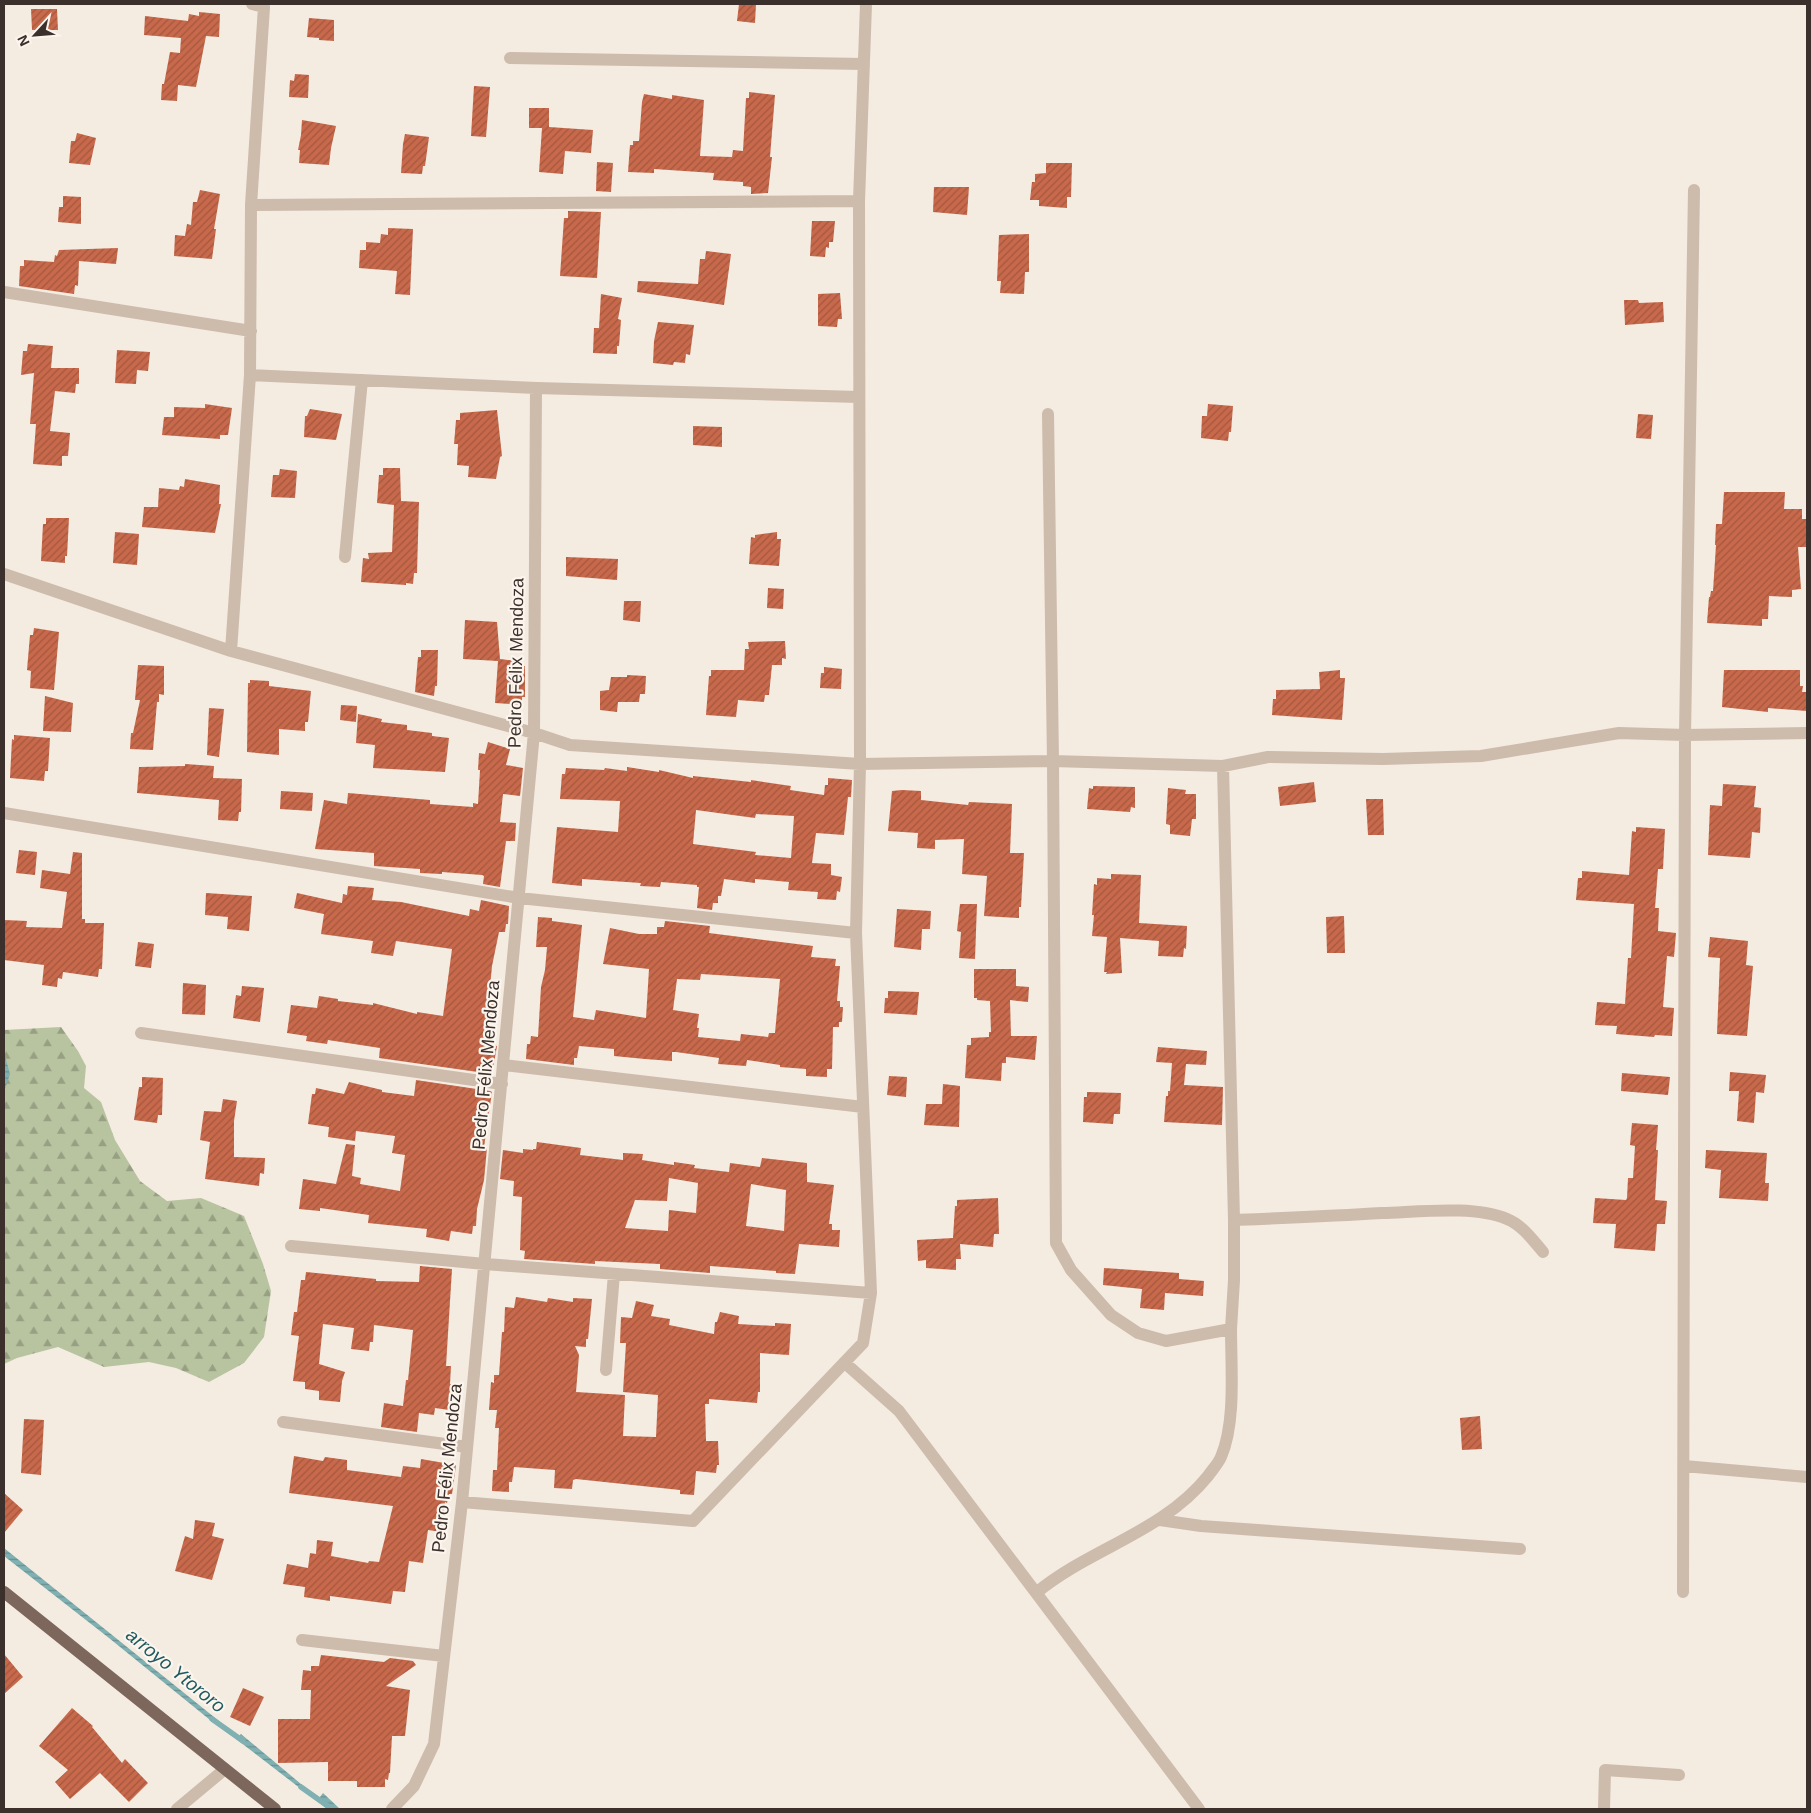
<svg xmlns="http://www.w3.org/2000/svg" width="1811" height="1813" viewBox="0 0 1811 1813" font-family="Helvetica,sans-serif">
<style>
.forest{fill:url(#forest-firs)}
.water{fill:url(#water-rules)}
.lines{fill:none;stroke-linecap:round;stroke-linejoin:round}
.stream{stroke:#7fb0b2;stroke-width:5.5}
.building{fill:url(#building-hatch);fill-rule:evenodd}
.minor{stroke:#cdbbac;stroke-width:12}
.major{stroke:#7d675c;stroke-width:12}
.labels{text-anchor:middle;stroke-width:4.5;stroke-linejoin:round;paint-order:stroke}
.street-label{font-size:18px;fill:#3b302b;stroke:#fbf5ee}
.water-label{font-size:19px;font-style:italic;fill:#1f5a5e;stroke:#fbf5ee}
</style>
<defs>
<pattern id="forest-firs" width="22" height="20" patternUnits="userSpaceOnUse" patternTransform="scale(1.25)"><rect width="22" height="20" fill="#b8c4a0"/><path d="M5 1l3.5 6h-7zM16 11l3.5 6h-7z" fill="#97a083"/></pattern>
<pattern id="water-rules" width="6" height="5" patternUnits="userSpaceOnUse" patternTransform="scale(1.25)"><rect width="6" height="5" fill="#7fb0b2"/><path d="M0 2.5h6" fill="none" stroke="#699091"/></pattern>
<pattern id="building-hatch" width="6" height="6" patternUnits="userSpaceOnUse" patternTransform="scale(1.25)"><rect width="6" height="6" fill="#c8694b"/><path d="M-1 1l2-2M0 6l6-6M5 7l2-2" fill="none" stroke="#a4573f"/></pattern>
</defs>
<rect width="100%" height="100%" fill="#f4ebe1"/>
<path class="forest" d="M61,1027l17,24 8,15 -2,22 17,14 14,38 25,41 27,20 34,-3 43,18 19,48 8,27 -7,46 -20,26 -35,19 -33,-14 -27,-6 -45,5 -46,-20 -41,11 -13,6v-334z"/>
<path class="water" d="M4,1053l6,21 -6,18z
M4,1548l215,173 -4,3 -106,-86 -105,-82z
M241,1734l66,55 -2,3 -69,-53z
M323,1793l17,16h-13l-10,-8z"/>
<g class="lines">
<path class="stream" d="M212,1719l31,22
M301,1787l31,22"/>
</g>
<path class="building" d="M739,4h17l-1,19 -18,-2z
M31,9h26l1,21h-26z
M199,12l21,2 -1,23 -13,-1 -10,51 -18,-2 -1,16 -16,-1 1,-16h2l6,-32 10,1 1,-15 -37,-3 1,-19 43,5 1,-7 10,2z
M309,18l25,2v21l-15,-1v-2l-12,-1z
M295,74l14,1 -1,23 -19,-1 1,-17 4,1z
M474,86l16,1 -4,50 -15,-1z
M749,92l26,3 -5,62h2l-4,36 -17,1v-7l-8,-1v-4l-30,-2 1,-7 -60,-4v4l-26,-1 2,-27h3v-4h6l3,-39 2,-8 28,5v-4l32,5 -4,56 32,1 1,-7 10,1 3,-53h3z
M529,108h20v19l44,3 -2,23 -26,-2 -2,23 -24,-2 3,-44h-13z
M302,120l34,6 -5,22 -2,17 -30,-2 1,-13h-2l3,-15z
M77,133l19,5 -6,27 -21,-2 2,-22h4z
M405,134l24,3 -4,29h-2l-1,8 -21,-1 2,-29z
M597,162l16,1 -2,29 -15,-1z
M1046,163h26l-1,34h-4v11l-28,-2v-6h-9l2,-18h3v-8l11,-1z
M934,187h35l-2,28 -34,-3z
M200,190l20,4 -6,35h2l-4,30 -38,-3 1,-21 10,1 2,-12 4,1 2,-23h4z
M63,196l18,1v27l-23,-2 1,-15h4z
M568,211l33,1 -4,66 -37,-2 4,-58h4z
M812,221h23l-2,21h-4v6l-3,-1 -1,10 -15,-1z
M388,228l25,1 -3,66 -15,-1 2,-23 -38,-3 1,-18h6v-8l14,1 1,-9 7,1z
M1029,234v38h-4l-1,22 -24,-1 1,-12h-4l2,-46z
M118,248l-2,16 -37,-3 -1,25 -3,-1 -1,9 -55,-8 1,-20h4v-6l30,2 1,-7 2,1 2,-6z
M706,251l25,3 -7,51 -87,-13 1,-11 60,3 2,-25h5z
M840,293l2,26h-4l-1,8 -19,-1v-32z
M601,294l21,4 -4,21 3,1 -2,26h-2v8l-24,-1 1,-25h5z
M1624,300h14l1,3 24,-1 1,20 -39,3z
M658,322l36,3 -4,30 -4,-1 -1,9 -11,-1 -1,3 -20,-2 1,-22z
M28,344l25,2 -2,22h28v16h-3l-1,9 -20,-2 -5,40 20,2 -2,23h-6v10l-29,-2 3,-40h-6l4,-51 -13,2 2,-24h4z
M117,350l33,2 -2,19 -11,-1 -1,14 -21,-1z
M205,404l27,4 -4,27h-8v4l-58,-4 2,-18h10v-10l31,1z
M1208,404l25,2 -2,26h-2l-1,9 -27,-3 1,-22h5z
M310,409l32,5 -6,26 -32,-3 1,-21h2z
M497,410l5,46 -2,1 -4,22 -28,-2 1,-11 -12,-1 1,-21h-4l2,-24h4v-7z
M1638,414l15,1 -2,24 -15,-1z
M693,426l29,1v20l-29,-2z
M383,468h17l1,33 18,1 -2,71h-3l-1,11 -7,-1v2l-45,-3 2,-24 6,1 -1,-6 24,-1 2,-47 -17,-2 2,-28h4z
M280,469l17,2 -2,27 -24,-1 2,-22h6z
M185,479l35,6 -1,19h2l-6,29 -73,-6 2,-20h14l1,-19 20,2 1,-4 4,1z
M1724,492h61l-1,17h18v10h5l-1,28h-8l3,42 -9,1v7l-23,-1 -1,23h-6v7l-55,-3 2,-26h1l1,-6h2l3,-46h-1l1,-21h6z
M46,518h23l-2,38h-2v7l-24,-2 2,-37h3z
M115,532l24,2 -2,31 -24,-2z
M777,532v7h4l-2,27 -30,-2 2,-27 4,1v-3z
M566,557l52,2 -1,21 -51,-4z
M768,588l16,1 -1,20 -16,-1z
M624,601h17l-1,21 -17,-2z
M465,620l32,2 3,37 17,2v4l8,1v31h-3v8l-27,-2 3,-42 -35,-2z
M34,628l25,4 -5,58 -24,-2 1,-17 -4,-1 3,-35h3z
M785,641l1,18 -4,-1v7h-10l-3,30h-4l-1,7 -26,-2 -2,17 -30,-2 3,-39h2v-6h33l1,-21h4l-1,-7z
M421,650h17l-1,36h-2l-1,10 -19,-4 3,-35h3z
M138,665l26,1v29l-5,-1v8h-2l-4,48 -23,-1 1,-16h2l7,-33h-5z
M824,667l18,2 -1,20 -21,-1 1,-15h3z
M1340,670v8h5l-3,42 -70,-5 1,-16h3v-9l44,-1 -1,-17z
M1724,670h76v16h3l-1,6h5v19l-39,-3v4l-46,-5z
M627,675l19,1 -1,18h-5l-1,8h-21l-1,10 -17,-2v-19l9,-1 2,-13h16z
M250,680l19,1v5l42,5 -3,31h-3v9l-26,-2v26l-32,-3 1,-69h2z
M45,696l28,7 -2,29 -28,-1z
M341,705l16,1 -1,16 -16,-2z
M209,708l15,1 -5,48 -12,-2z
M358,714l24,5 -1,3 26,3v5l25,3v3l17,2 -4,34 -72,-4 2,-23 -19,-2z
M14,735l36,3 -2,33h-3l-1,10 -34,-3 2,-39 2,1z
M488,742l22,7 -4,16 17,3 -3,28 -17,-2 -3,28 16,1 -1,18h-9l-6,46 -17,-3 1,-8 -2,-1 -40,-3v2l-22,-1v-4l-46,-3v-13l-59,-4 9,-49 23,4 1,-11 82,7v4l43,3v-4l5,1 2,-34h-2l1,-17 6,1z
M185,764l29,2 -1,12 29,1 -1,33h-2l-1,9 -20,-1 1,-20 -82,-7 2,-26 46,-1z
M627,767l32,5v-2l34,8v-2l58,6v-2l40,6 -1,4 34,5 1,-10h3v-7l24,2 -1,17h-3l-4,38 -28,-2 -4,30 19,1v11l11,2 -2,15 -3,-1 -1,9 -19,-1 1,-7 -30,-2 1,-8 -34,-3v4l-31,-4 -3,17h-3v7h-5l-1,7 -15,-2 2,-21h-2v-2l-36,-3 -1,5 -20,-1 1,-3 -59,-4v7l-30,-3 5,-56 61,5 2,-31 -60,-2 2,-25h3l1,-6 38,2 1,-2 22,3zM696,810l59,8 1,-4 38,2 -3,42 -36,-3 1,-3 -63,-8z
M1314,782l2,20 -36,4 -2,-19z
M1723,784l33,2 -2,21 7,1 -1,25 -8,-1 -2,26 -42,-3 2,-50 12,1z
M1093,786l42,1v21l-4,-1 -1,5 -43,-3 2,-21 4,1z
M1168,788l18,2 -1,4h11v25h-4l-2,17 -20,-2v-9l-4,-1z
M902,790l19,1v9l47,5 1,-3 43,2 -2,49h14l-3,54h-2v11l-35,-2 3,-40 -25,-2 2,-35 -29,1v9l-18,-1 1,-15 -30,-2 4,-40z
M281,791l32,2 -1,18 -32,-2z
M1366,799h17l1,36h-16z
M1636,827l29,2 -2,40h-5l-3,39h4l-1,23 18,2 -2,24 -7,-1 -4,51 11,1 -2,28 -17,-1 -1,2 -38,-3 1,-8 -22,-1 2,-23 28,2 3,-46h3l3,-54 -58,-4 2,-22h4v-7l47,4 3,-44 4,1z
M19,850l18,2 -2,23 -19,-2z
M73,852l9,1v66h3v4h19l-2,46h-3l-1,8 -35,-5 -1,7 -4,-1 -1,9 -15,-2 2,-20 -40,-5v-40l23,1 -1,6 36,1 5,-36 -27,-4 2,-18 28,4z
M1111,874l30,1 -2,48 48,3 -1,23 -2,-1 -1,9 -25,-1 1,-15 -39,-3 2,35 -16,1 1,-2h-3l3,-35 -15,-1 2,-21h-2l2,-31 3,1v-7l14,1z
M348,886l26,2 -2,12 29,2 68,14 1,-7 9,2 2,-11 28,6 -1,18h-2l-1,8h-6l-7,34 -3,32 6,1 -4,46 6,1 -5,28 -113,-16 1,-10 -52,-8 -1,4 -21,-3 1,-5 -20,-3 4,-28 26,3 2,-12 19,3v2l35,4v-2l44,11v-2l26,4 9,-67 -56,-8 -3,15 -22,-3 2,-12 -52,-7 3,-20 -30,-6 3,-15 45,10 1,-9 4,1z
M206,893l46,3 -3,35 -22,-2 1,-12 -23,-2z
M960,904h17l-2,55 -16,-1 2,-26 -4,-1z
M897,909l34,2 -1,18h-8l-1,21 -27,-3z
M1344,916l1,37h-18l-1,-36z
M538,917l14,1v3l30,4 -9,92 21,3 2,-10 50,8 3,-49 -46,-5 7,-36 29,6h18v-7h7l1,-6 45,5 -1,7 104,13 -2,11 25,2 -1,7h5l-3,35h3v6h3l-1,15h-3v5h-6l-1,42h-5v8l-21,-1v-7l-26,-2v-2l-33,-5 -1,6 -28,-2 1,-6 -43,-6h-4v9l-27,-2 -31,-3v-7l-35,-3 -2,12h-3v7l-48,-6 1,-15h3l1,-8 7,1 3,-50 4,-17 2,-23h-11zM701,974l79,5 -5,54h-6l-1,4 -27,-3 -1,7 -42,-4 1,-9h-2l2,-14 -26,-4 4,-31 23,1z
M1710,937l38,4 -2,24 7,1 -6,70 -30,-2 3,-76 -12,-1z
M138,942l16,2 -3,24 -16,-2z
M974,969h42v17l13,1 -1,15 -18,-2 1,36h26l-2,24 -29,-3v6h-4l-1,18 -36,-3 2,-33h4v-7l18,-1v-5h2l-1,-31 -13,-1v-2h-3z
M183,983l23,2 -1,30 -23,-1z
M242,986l22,2 -4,34 -27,-4 3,-23 5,1z
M888,991l31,1 -2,23 -33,-2 1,-15h3z
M1158,1047l49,4 -1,14 -20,-1 -2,21 39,2 -1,38 -58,-3 2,-26h2v-5h2l2,-28 -16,-1z
M1730,1072l36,3 -2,18 -8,-1 -2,31 -17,-2 2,-30h-10z
M1622,1073l48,4 -2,18 -47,-4z
M889,1076l18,1 -1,20 -19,-2z
M142,1077l21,1 -1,37h-4l-1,8 -23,-3 5,-33h3z
M416,1080l74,11 2,1 -8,55 3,1 -3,32 -7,29 -1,17h-3l-1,8 -21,-3 -2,10 -23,-4 1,-8 -59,-6 1,-8 -49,-7v3l-21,-2 4,-30 33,5 10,-40 9,1 -3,31 9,2 -1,6 40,7 5,-36 -13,-2 3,-17 -39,-5 -1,10 -27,-4 1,-10 -21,-3 4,-30h3l1,-6 28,6 5,-12 33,8v2l32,4z
M943,1084l17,2 -1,41 -35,-2 2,-21h16z
M1087,1092l34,1 -1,21h-6l-1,10 -30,-2 1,-25h3z
M223,1099l14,2 -3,20v36l31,1 -1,16 -4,-1 -1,13 -54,-7 5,-37 -10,-2 4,-29 17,1z
M1632,1123l26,2 -2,25h2l-3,50 12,1 -2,23h-8l-2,27 -41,-3 2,-24 -23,-1 2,-25 31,2 1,-2 1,-20h5l2,-32 -5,-1z
M537,1142l44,6 -1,7 43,5v-7l20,1 -1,6 32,5v-3l21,3 -1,3 35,4 1,-9 30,4 2,-9 45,5v19l27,3 -5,39h3v6h8l-1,17 -40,-3 -4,30 -19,-1v-2l-66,-5v7l-50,-4v-5l-65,-3v3l-71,-5 1,-8 -5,-1 2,-53 -9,-1 1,-15 -14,-2 3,-29 20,3v-4l10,1v-1h3zM669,1178l29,5 -2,30 -27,-3 -1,21 -43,-3 10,-28 32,1zM751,1184l35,6 -2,41 -38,-5z
M1706,1150l61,3 -2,30h4l-1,18 -49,-3 2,-28 -16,-2z
M998,1198l1,36h-5l-1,13 -33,-3 1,15h-5v11l-30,-2v-8l-8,1 -1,-21 36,-2 2,-32h2v-6z
M420,1266l32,3 -6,97h5l-1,18h3l-4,26 -14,-2 -1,7 -15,-2 -2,19 -36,-5 3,-24 19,3 3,-26h2l5,-50 -39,-5 -1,17h-3l-1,9 -18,-2 3,-21 -31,-4 -4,40 26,8 -3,9 -2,21 -21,-2v-9l-14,-2v-7l-12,-1 6,-45 -8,-1 3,-23h3l4,-32h4l1,-8 70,7v2l43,1z
M1104,1268l75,5v6l25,2 -1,15 -38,-3 -1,17 -24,-2 2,-19 -39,-4z
M516,1297l31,5 1,-4 25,4v-4l19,1 -4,40h-2v8l-11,-1 4,9 -3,37 49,3 -2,41 33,1 2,-42 -35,-3 3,-49h-6l1,-26 11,1 4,-17 18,4 -3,11 19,3 -1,6 45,9 1,-12h2l3,-10 19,4 -1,8 37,2v-3l16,1 -2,31 -29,-2v39h-2l-1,11 -48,-4v5h-4l1,37h12l1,24h-2l-1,8 -20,-2 -2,24 -14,-1v-4l-104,-11 -3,1 -1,9 -18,-1 1,-18 -41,-3 -2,15h-3v10l-17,-1 1,-21h4l2,-42h-4l2,-18h-8l2,-28 3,1v-8h5l3,-43h2l1,-25 9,1z
M1480,1416l2,33 -20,1 -2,-32z
M24,1419l20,1 -3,55 -20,-2z
M294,1456l29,5 2,-4 22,3v10l54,7 2,-11 17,2 1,-9 35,6 -4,29h-3l-2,9 -2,-1 -3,30 -14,-2 -5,33 -14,-2 -4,31 -12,-1 -2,13 -61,-8v5l-26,-4 1,-10 -22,-3 4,-20 21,4 2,-15 6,1 1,-14 16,2 -2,14 37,7 1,-2 10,1 14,-56 -104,-13z
M4,1493l19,17 -19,23z
M195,1520l20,3 -3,13 12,3 -12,41 -37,-9 10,-35 8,3z
M4,1654l19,23 -19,17z
M321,1655l63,7 6,-4 23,3 3,4 -30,21 24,4 -5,46h-13l-2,37h-1l-1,7 -3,-1v8h-28v-6h-29v-19l-50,1v-44h32l1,-29h-10l2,-20 8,1v-5h8z
M243,1688l21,9 -14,29 -20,-9z
M72,1708l21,18 -1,1 30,36 3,-4 23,24 -19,19 -29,-29 -30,26 -15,-17 13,-12 -29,-24z"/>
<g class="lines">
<path class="minor" d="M510,58l354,6
M251,205l608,-4
M4,292l247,39
M250,375l286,13 322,9
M345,557l17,-177
M4,574l227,77 303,82 36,12 290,19 193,-3 170,5 45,-9 115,2 98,-3 138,-23 66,2 122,-2
M231,651l19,-276 1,-170 13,-198 -12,-3
M1223,766l11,454v60l-3,49
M4,813l515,85 337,35
M141,1033l361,51
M504,1065l359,42
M1234,1220c49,-2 99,-4 148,-7 36,-1 92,-8 125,6 15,6 26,21 36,33
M291,1246l194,18 386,29
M845,1363l54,48 300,398
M606,1370l8,-96
M283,1422l184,25
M1684,1466l123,11
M462,1502l231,19 170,-178 8,-50 -15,-360 4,-169 -1,-563 7,-197
M1160,1520l41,6 319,23
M1683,1592l2,-857 9,-545
M1036,1593c54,-45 126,-60 172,-117 4,-6 10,-12 13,-19 15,-35 10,-89 10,-128l-65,12 -28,-8 -27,-18 -40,-45 -15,-27 -3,-482 -5,-347
M302,1640l142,16
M177,1809l48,-40
M392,1809l22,-23 20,-42 28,-242 72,-769 2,-345
M1604,1809l1,-39 74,5"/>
<path class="major" d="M4,1592l271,217"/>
</g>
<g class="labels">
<g class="street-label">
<text transform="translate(516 663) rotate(-89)" y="6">Pedro Félix Mendoza</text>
<text transform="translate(486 1065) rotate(-85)" y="6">Pedro Félix Mendoza</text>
<text transform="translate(447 1468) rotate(-84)" y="6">Pedro Félix Mendoza</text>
</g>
<g class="water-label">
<text transform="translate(176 1670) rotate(39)" y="7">arroyo Ytororo</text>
</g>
</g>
<rect width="1811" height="1813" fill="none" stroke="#3b302b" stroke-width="10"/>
<g transform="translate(35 35) rotate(244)" stroke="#fbf5ee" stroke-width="4" paint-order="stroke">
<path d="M0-4L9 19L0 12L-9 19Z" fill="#3b302b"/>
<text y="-8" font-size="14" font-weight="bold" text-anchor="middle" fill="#3b302b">N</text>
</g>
</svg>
